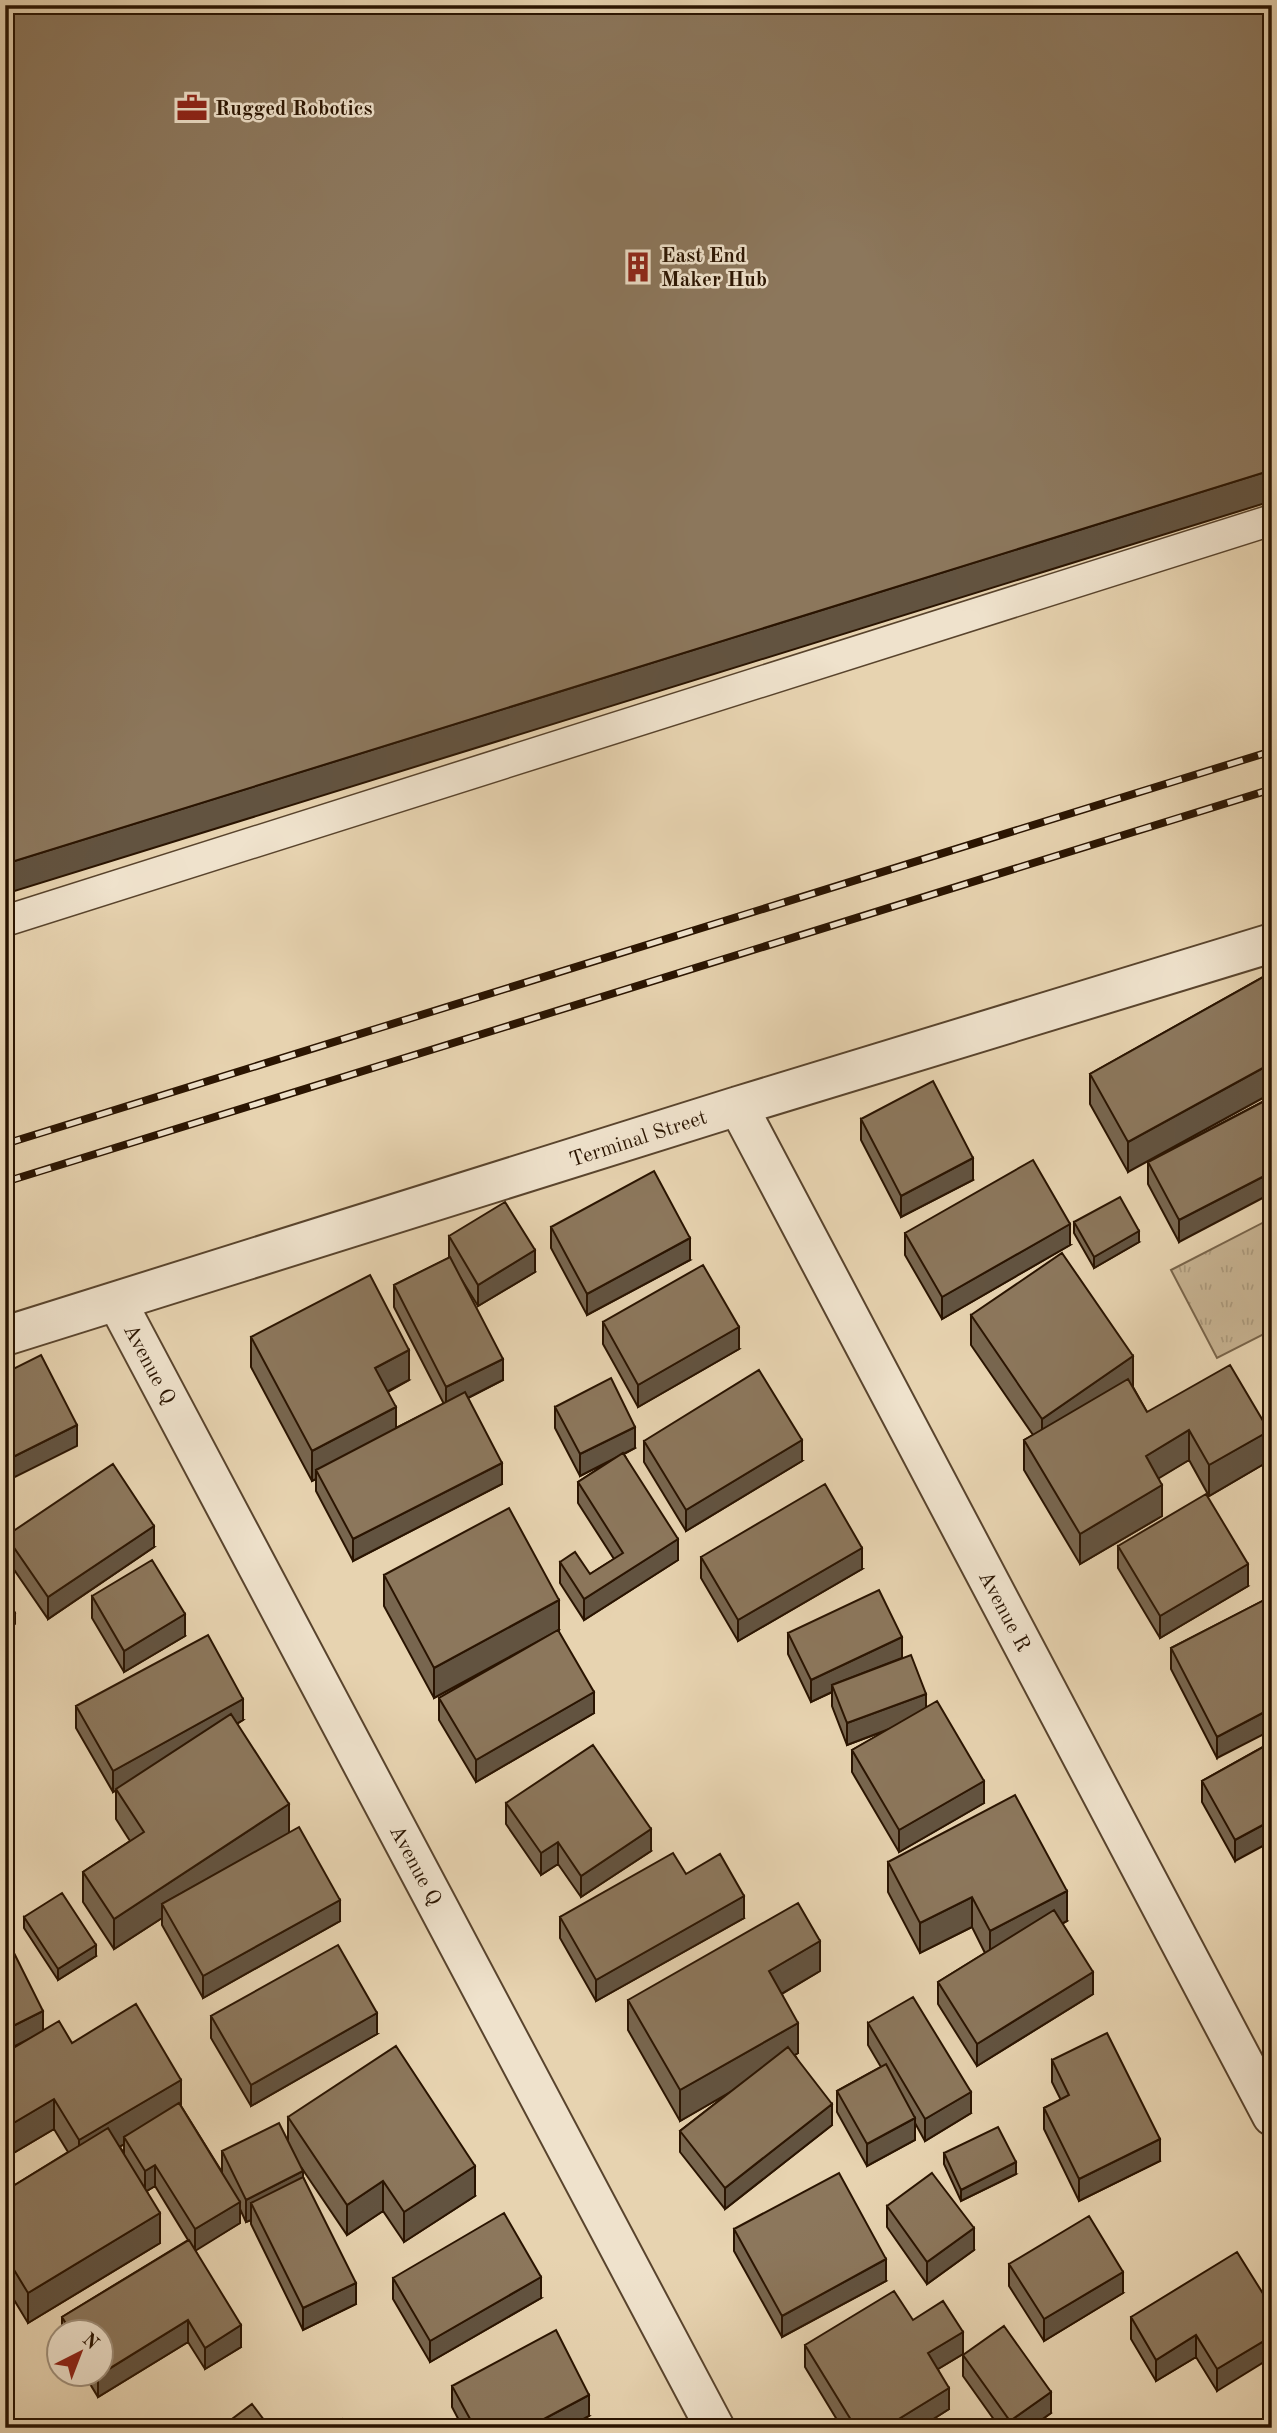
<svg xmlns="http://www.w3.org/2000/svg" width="1277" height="2433" viewBox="0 0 1277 2433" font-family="'Old Standard TT',serif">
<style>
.grass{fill:url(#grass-tufts);stroke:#78644a;stroke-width:2}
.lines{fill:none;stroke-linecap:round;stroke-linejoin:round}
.service-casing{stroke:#59442d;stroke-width:33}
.minor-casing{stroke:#59442d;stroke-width:42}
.service{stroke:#efe2cc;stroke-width:30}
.minor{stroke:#efe2cc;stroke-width:38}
.rail-casing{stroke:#2a1401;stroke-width:8}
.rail{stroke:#efe2cc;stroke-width:5;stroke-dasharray:16;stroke-linecap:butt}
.wall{fill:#78664f;stroke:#2a1401;stroke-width:2;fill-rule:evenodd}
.shaded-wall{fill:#625340;stroke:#2a1401;stroke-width:2}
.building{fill:#8c775c;stroke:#2a1401;stroke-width:2}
.labels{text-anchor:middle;stroke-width:5;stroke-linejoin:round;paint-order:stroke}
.poi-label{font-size:21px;font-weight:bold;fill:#2a1401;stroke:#efe2cc;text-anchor:start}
.street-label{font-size:21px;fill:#2a1401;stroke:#efe2cc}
</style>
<defs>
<pattern id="grass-tufts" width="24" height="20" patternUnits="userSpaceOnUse" patternTransform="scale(1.75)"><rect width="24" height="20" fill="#c7b392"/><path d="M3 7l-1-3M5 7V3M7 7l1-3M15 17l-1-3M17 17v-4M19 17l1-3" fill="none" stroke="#ab997c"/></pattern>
</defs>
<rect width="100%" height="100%" fill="#e7d3b0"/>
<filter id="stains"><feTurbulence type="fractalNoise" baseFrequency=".00286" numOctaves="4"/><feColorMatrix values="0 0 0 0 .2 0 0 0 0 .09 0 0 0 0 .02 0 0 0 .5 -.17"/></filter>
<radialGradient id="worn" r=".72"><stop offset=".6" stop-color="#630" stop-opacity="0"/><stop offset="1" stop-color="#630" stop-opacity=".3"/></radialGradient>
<path class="grass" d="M1272,1218v112l-55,28 -46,-88z"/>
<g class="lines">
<g class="service-casing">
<path id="service" d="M5,921l1267,-401"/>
</g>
<g class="minor-casing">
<path id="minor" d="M738,1106l534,1010
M117,1302l598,1126
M5,1336l733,-230 534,-163"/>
</g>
<use href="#service" class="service"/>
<use href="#minor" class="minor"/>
<g class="rail-casing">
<path id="rail" d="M5,1144l1267,-393
M5,1182l1267,-393"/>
</g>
<use href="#rail" class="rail"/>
</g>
<path class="wall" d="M1272,972l-144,200 -38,-68v-30z
M1272,1097l-93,145 -31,-58v-22z
M861,1119l112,61 -72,37 -40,-77z
M1074,1222l65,20 -45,26 -20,-35z
M551,1227l139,33 -103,55 -36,-67z
M905,1233l165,12 -128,74 -37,-64z
M449,1236l86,36 -57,34 -18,-29 43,103 -35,18 34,86 -149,77 -37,-70v-12l-4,2 -61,-114v-30l158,43 -21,12 8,36 48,-24 -50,-97v-22l55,-27z
M971,1315l162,71v1l14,25 122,49 -60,35 -20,-36 -31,18 4,38 -82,48 -56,-94v-30l9,-5 -62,-90z
M603,1322l136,27 -101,58 -35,-63z
M555,1407l80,41 -11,6 54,106 -94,60 -24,-37v-21l30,12 24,-15 -36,-56v-21l35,-23 -33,17 -25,-48z
M644,1441l158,20 -116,70 -42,-69z
M6,1536l148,11 -106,72 -42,-61z
M1118,1546l130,40 -88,52 -42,-70z
M701,1557l161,12 -124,72 -37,-63z
M384,1575l175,55 -1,1 36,82 -118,69 -37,-62v-22l101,-58 -106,58 -50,-92z
M92,1596l93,40 -61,36 -32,-54z
M1272,1596l-55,162 -46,-89v-21z
M788,1633l114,25 24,50 58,95 -85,49 -47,-80v-22l38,-21 -43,16 -15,-39v-14l-21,10 -23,-48z
M76,1706l167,14 -6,4 52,109 51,88 -137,77 -41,-73v-7l-48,31 -31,-47v-30l47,-31 -14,-22v-29l-3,2 -37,-64z
M1272,1742l-37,119 -33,-59v-21z
M506,1803l145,48 -70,46 -23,-33 -17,11 -35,-51z
M888,1862l179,59 -5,3 31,70 -116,72 -39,-62v-22l47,-29 -13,-26 -52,26 -32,-61z
M686,1874l58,44 -148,83 -36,-63v-21z
M24,1917l72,39 -38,24 -34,-52z
M820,1971l-38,23 16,59 -3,2 37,70 -107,84 -45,-57v-21l50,-39 -50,29 -52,-91v-30z
M211,2016l166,18 -126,72 -40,-68z
M868,2023l103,90 -46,28 -10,-18v17l-48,26 -30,-54v-21l44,-24 -13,-22z
M43,2031l29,12 109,63 41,66v-21l66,-11v-23l187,79 -71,46 -21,-31 -36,24 -46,-68 2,10 53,127 -53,26 -52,-106v-4l-5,2 -6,-13v14l-45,27 46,97 -36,22 -17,-27 -90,55 -14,-23h18v-42h-40v-15l126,-77 -33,-54 -8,5 13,52 -132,80 -23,-38v-94l63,-39 -14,-23 -49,29v-105l18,-11 -18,9zM124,2144v9l-4,-6z
M1052,2060l108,101 -81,40 -35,-72v-21l17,-8 -9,-18z
M944,2153l72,21 -55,27 -17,-37z
M887,2206l87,44 -47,34 -40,-57z
M734,2229l152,52 -104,56 -48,-86z
M1009,2264l114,29 -79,48 -35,-55z
M393,2278l148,20 -111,64 -37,-63z
M1272,2308l-55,83 -21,-34 -40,24 -25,-42v-22z
M913,2320l50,34 -25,15 11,40 -30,19h-77l-37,-61v-22z
M963,2355l88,58 -21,15h-30l-37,-52z
M452,2386l137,30 -22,12h-104l-11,-21z"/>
<path class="shaded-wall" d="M1272,470v31l-1267,393v-30z
M1272,1063v30l-144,79v-30z
M973,1158v22l-72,37v-21z
M1272,1172v21l-93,49v-22z
M1070,1224v21l-128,74v-22z
M1139,1231v11l-45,26v-11z
M690,1238v22l-103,55v-21z
M535,1250v22l-57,34v-21z
M739,1327v22l-101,58v-22z
M409,1350v30l-34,18v-30z
M1133,1356v30l-91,63v-30z
M503,1359v21l-57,29v-22z
M396,1407v31l-80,32v9l-4,2v-30z
M77,1425v21l-72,36v-21z
M635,1427v21l-55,28v-22z
M1189,1430v30l-43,26v-30z
M1269,1431v30l-60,35v-31z
M802,1440v21l-116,70v-21z
M502,1463v21l-149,77v-22z
M1162,1485v31l-82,48v-30z
M154,1526v21l-106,72v-22z
M678,1539v21l-94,60v-21z
M862,1548v21l-124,72v-21z
M1248,1564v22l-88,52v-22z
M559,1600v30l-125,68v-30z
M15,1613v11l-10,5v-11z
M185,1614v22l-61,36v-21z
M902,1637v21l-70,27v7l-21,10v-22z
M594,1692v21l-118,69v-22z
M926,1694v21l-79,30v-22z
M243,1699v21l-130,72v-21z
M1272,1708v22l-55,28v-21z
M984,1781v22l-85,49v-22z
M289,1804v30l-127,70v14l-48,31v-30z
M1272,1820v21l-37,20v-21z
M651,1829v22l-70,46v-21z
M558,1842v22l-17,11v-22z
M1067,1891v30l-77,41v-31z
M744,1896v22l-148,83v-21z
M972,1897v30l-52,26v-30z
M340,1900v21l-137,77v-22z
M820,1941v30l-51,30v-30z
M96,1945v11l-38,24v-11z
M1093,1972v22l-116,72v-22z
M43,2011v21l-38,19v-21z
M377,2013v21l-126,72v-21z
M798,2023v30l-118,68v-31z
M181,2080v30l-57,27v7l-45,27v-31z
M971,2092v21l-46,28v-22z
M54,2099v30l-49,29v-30z
M832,2104v21l-107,84v-21z
M915,2118v22l-48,26v-22z
M1160,2139v22l-81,40v-22z
M1016,2162v12l-55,27v-11z
M155,2165v21l-10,6v-21z
M475,2166v30l-71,46v-30z
M303,2171v22l-52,10v17l-5,2v-22z
M383,2181v30l-36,24v-30z
M240,2202v21l-45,28v-22z
M160,2213v30l-132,80v-30z
M974,2228v22l-47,34v-22z
M886,2259v22l-104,56v-21z
M1123,2272v21l-79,48v-22z
M541,2277v21l-111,64v-21z
M356,2283v21l-53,26v-22z
M188,2320v22l-90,55v-21z
M241,2325v22l-36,22v-21z
M963,2332v22l-35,21v-22z
M1196,2335v22l-40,24v-21z
M1272,2336v21l-55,34v-22z
M949,2388v21l-30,19h-35z
M1051,2392v21l-21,15h-20v-7z
M589,2395v21l-22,12h-40z"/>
<path class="building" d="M5,5h1267v465l-1267,394z
M1272,972v91l-144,79 -38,-68z
M933,1081l40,77 -72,38 -40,-77z
M1272,1097v75l-93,48 -31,-58z
M1033,1160l37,64 -128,73 -37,-64z
M654,1171l36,67 -103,56 -36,-67z
M1120,1197l19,34 -45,26 -20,-35z
M505,1202l30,48 -57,35 -29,-49z
M1062,1253l71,103 -91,63 -71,-104z
M450,1257l53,102 -57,28 -52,-102z
M703,1265l36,62 -101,58 -35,-63z
M370,1275l39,75 -34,18 21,39 -84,44 -61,-114z
M41,1355l36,70 -72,36v-88z
M1230,1365l39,66 -60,34 -20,-35 -43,26 16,29 -82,49 -56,-94 104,-61 19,33z
M759,1370l43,70 -116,70 -42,-69z
M611,1378l24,49 -55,27 -25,-47z
M465,1392l37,71 -149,76 -37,-69z
M623,1453l55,86 -94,60 -24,-37 15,-10 15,22 33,-21 -45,-71z
M113,1464l41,62 -106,71 -42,-61z
M825,1484l37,64 -124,72 -37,-63z
M1206,1494l42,70 -88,52 -42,-70z
M509,1508l50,92 -125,68 -50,-93z
M152,1560l33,54 -61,37 -32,-55z
M879,1590l23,47 -91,43 -23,-47z
M5,1593l10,20 -10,5z
M1272,1596v112l-55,29 -46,-89z
M558,1630l36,62 -118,68 -37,-62z
M208,1635l35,64 -130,72 -37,-65z
M911,1655l15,39 -79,29 -15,-38z
M937,1701l47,80 -85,49 -47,-80z
M231,1714l58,90 -175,115 -31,-47 61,-40 -28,-43z
M1272,1742v78l-37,20 -33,-59z
M593,1745l58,84 -70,47 -23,-34 -17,11 -35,-50z
M1015,1795l52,96 -77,40 -18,-34 -52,26 -32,-61z
M299,1827l41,73 -137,76 -41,-72z
M673,1853l13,21 34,-20 24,42 -148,84 -36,-63z
M62,1893l34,52 -38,24 -34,-52z
M798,1903l22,38 -51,30 29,52 -118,67 -52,-90z
M1054,1910l39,62 -116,72 -39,-62z
M338,1945l39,68 -126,72 -40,-69z
M12,1949l31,62 -38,19v-78z
M913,1997l58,95 -46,27 -57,-96z
M136,2004l45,76 -102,60 -25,-41 -49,29v-75l54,-32 13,22z
M1107,2033l53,106 -81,40 -35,-71 25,-13 -17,-35z
M396,2046l79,120 -71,46 -21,-31 -36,24 -59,-88z
M788,2047l44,57 -107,84 -45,-57z
M886,2064l29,54 -48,26 -30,-53z
M179,2103l61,99 -45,27 -40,-64 -10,6 -21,-34z
M279,2123l24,48 -57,29 -24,-49z
M998,2127l18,35 -55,28 -17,-37z
M108,2128l52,85 -132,80 -23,-38v-64z
M839,2173l47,86 -104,57 -48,-87z
M932,2173l42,55 -47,34 -40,-56z
M303,2177l53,106 -53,25 -52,-105z
M504,2213l37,64 -111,64 -37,-63z
M1089,2216l34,56 -79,47 -35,-55z
M189,2240l52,85 -36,23 -17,-28 -86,53v-41h-31l-9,-15z
M1237,2252l35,56v28l-55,33 -21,-34 -40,25 -25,-43z
M894,2291l19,29 30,-19 20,31 -35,21 21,35 -65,40h-28l-51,-83z
M1004,2326l47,66 -41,29 -47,-66z
M556,2330l33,65 -62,33h-52l-23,-42z
M252,2404l18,24h-50z
M342,2419l5,9h-21z
M1167,2423l3,5h-11z"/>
<defs>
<g id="office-bare" transform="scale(2.415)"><path d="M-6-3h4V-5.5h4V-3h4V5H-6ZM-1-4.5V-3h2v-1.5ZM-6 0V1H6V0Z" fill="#8f2418" stroke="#efe2cc" stroke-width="2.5" paint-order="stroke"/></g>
<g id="building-bare" transform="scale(2.415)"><path d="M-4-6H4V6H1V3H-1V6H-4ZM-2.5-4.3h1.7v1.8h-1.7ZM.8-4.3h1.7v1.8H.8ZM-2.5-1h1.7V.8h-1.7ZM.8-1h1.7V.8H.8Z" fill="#8f2418" stroke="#efe2cc" stroke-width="2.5" paint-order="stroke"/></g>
</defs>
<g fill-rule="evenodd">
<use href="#office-bare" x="192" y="108"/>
<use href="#building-bare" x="638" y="267"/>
</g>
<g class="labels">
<g class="poi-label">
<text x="215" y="115">Rugged Robotics</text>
<text x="661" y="262">East End<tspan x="661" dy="24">Maker Hub</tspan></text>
</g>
<g class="street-label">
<text transform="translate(638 1138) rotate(-18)" y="7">Terminal Street</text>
<text transform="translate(150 1364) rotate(62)" y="7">Avenue Q</text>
<text transform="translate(1005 1611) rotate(62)" y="7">Avenue R</text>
<text transform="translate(416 1865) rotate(62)" y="7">Avenue Q</text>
</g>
</g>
<rect width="1277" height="2433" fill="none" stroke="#e7d3b0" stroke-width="28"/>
<rect x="7" y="7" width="1263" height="2419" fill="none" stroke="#2a1401" stroke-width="3.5"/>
<rect x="14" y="14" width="1249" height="2405" fill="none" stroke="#2a1401" stroke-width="2"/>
<g transform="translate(80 2353) rotate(42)"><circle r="33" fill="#efe2cc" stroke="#a0907b" stroke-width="2"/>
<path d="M0-5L12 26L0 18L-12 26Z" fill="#8f2418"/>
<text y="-10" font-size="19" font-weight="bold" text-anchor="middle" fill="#2a1401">N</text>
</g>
<rect width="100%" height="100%" filter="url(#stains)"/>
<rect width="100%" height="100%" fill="url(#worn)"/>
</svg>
